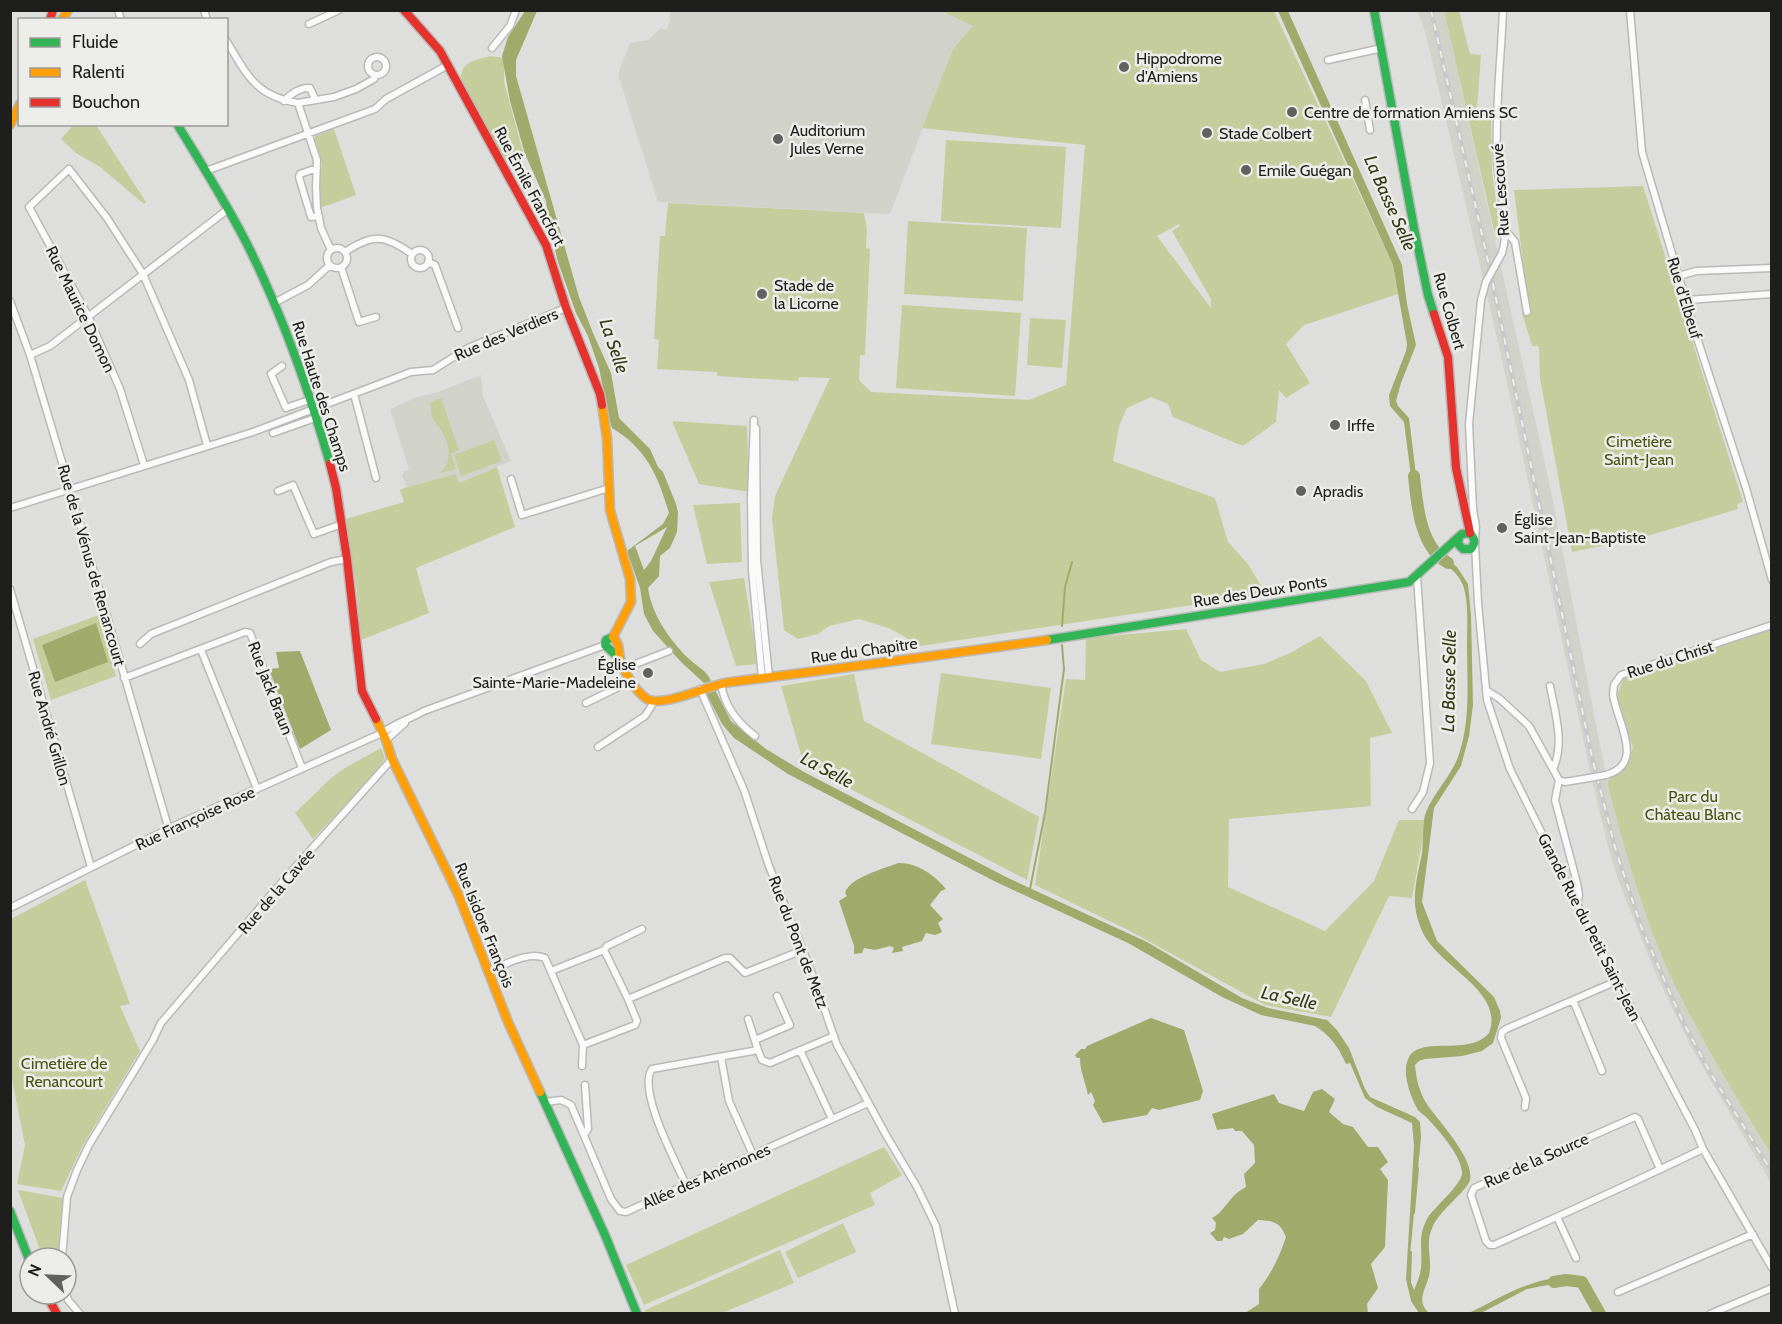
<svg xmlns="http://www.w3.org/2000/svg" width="1782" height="1324" viewBox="0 0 1782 1324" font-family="Cabin,sans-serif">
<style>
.built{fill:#d1d3cb}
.green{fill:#c5cd9d;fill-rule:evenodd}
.water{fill:#a0aa6b;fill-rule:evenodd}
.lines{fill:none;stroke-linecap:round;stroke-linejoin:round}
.stream{stroke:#a0aa6b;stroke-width:2}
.river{stroke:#a0aa6b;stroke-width:12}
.street-casing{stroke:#b9bab8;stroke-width:9}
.fast-casing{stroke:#b9bab8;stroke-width:11}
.slow-casing{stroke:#b9bab8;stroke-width:11}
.jam-casing{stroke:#b9bab8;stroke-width:11}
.street{stroke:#fafafa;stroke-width:6}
.fast{stroke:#30b455;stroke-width:8}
.slow{stroke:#ff9f0a;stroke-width:8}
.jam{stroke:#e5322d;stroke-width:8}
.rail-casing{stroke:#c8c8c8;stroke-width:4.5}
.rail{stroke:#ecede8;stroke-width:2;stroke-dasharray:7;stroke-linecap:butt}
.street-bridge-casing{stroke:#b9bab8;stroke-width:9;stroke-linecap:butt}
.street-bridge{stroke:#fafafa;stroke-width:6}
.poi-dot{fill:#616260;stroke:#ecede8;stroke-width:2}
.labels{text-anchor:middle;stroke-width:5;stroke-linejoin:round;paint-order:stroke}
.poi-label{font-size:16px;fill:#1e1f1d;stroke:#ecede8;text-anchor:start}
.street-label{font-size:16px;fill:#1e1f1d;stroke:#ecede8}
.park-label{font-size:16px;fill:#495312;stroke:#ecede8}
.water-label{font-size:18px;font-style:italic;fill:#343a15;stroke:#ecede8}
</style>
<rect width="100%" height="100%" fill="#dedfdc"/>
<path class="built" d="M671,11h270l33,15 -21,23 -63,165 -232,-12 -40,-128 12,-31 18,-3 13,-12 5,2 5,-11 -2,-2z
M1418,11h26l107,480 56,290 25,91 64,155 32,57 43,70v29l-80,-136 -36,-75 -37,-92 -11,-37 -17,-72 -90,-420 -74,-316z
M481,375l2,21 28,65 -52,22 -3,-9 -49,13 -5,-12 2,-4 5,-1 -19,-61 27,-12 21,-5z"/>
<path class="green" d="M941,11h333l119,254 5,29 -94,31 -18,19 24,39 -24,15 -7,-8 -3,32 -33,24 -70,-29 -5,-13 -17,-7 -24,11 -8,18 -6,35 102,37 13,44 20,22 18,30 -346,52 -29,-17 -32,-10 -30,7 -11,8 -20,5 -14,-9 -12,-112 3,-22 55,-118 -31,-1 -1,4 -81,-5v-4l-60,-3 2,-29 -5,-1 6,-103h5l3,-33 196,10 3,16 -1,19 4,1 -5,106h-5l-1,25 12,12 158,8 37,-15 19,-240 -163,-17 31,-79 20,-23zM1179,224l1,2 -8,5 39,68v9l-54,-72z
M1444,11h15l11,43 11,1 -4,54 14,9 1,53 7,54 -3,15z
M490,56l14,2v24l19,70 -5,5 -12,6 -45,-84c0,-18 13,-18 29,-23z
M73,125h23l50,77 -2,2 -44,-37 -24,-14 -15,-14z
M334,129l22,66 -36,13 -1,-20 3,-24 -8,-23 1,-5z
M946,140l120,7 -5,81 -120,-7z
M1643,186l100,316 -6,2 1,5 -94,28 -72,15 -32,-174 -1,-32h-7l-10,-33 7,-2 -15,-121z
M908,221l119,7 -4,73 -119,-7z
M902,305l119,8 -6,83 -119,-8z
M1030,318l36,2 -4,48 -35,-3z
M441,398l18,52 -8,4 5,15 -16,4c12,-10 10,-26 3,-40 -3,-5 -8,-10 -11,-16 -1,-4 -1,-10 -2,-14z
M672,421l75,5 2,66 -50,-8z
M494,440l8,21 -41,15 -7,-21z
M497,467l18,60 -99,41 13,45 -68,27 -4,-48 -11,-73 58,-17 -4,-12 7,-3 49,-13 3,9z
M740,503l2,59 -35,2 -14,-59z
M744,578l14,86 -22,2 -27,-84z
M99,615l17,61 -65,24 -18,-61z
M1771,628v526c-39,-63 -78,-127 -108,-195 -24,-58 -41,-118 -56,-178l20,-16 6,-18 -17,-49 7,-19z
M1186,629l15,31 19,12 44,-8 26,-11 30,-17 46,45 26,52 -22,5 1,68 -142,13 -1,68 97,44 49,-50 25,-61h27l-14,78 -23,-2 -58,121 -66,-12 -137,-75 -93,-45 31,-206 19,1 1,-42z
M941,673l110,15 -10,71 -110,-15z
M854,674l10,47 175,96 -12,63 -223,-115 -23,-79z
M381,748l4,10 -7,12 -65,69 -18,-26 35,-34 15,-11z
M85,880l45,124 -10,2 20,45 -57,94 -22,46 -44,-7 8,-39 -14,-70v-156z
M884,1147l18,28 -32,18 5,12 -231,100 -18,-40z
M18,1190l45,8 -5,60h-15z
M843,1223l13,29 -58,26 -13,-26z
M780,1250l14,33 -72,30h-76l-1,-3z"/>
<path class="water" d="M525,11h12l-21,49v16l63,221 14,36 18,40 8,45 31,31 8,18 5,5 13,32 2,8 -1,20 -7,16 -10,8 -1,20 -11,12c4,27 21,51 40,70 8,8 19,12 23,23l-7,2 -23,-21 -28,-31 -9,-17 -4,-26 -13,-37 36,-27 6,-11c-11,-37 -22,-64 -57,-85l-2,-6 -11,-54 -11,-32 -12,-23 -18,-51 -12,-51 1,-1 -1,-9 -21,-47 -15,-53 -8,-45 6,-19zM667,527l-16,34 -7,9 -9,-24z
M1278,11h10l114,254 5,39 9,41 -15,38 -5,18 2,5 11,12 9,73 -5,1 -9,-70 -14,-16 -1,-11 17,-44 1,-7 -14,-79z
M1442,555l15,12 11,17 3,31 2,90 -4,31 -8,30 -27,42 -12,94 15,39 57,56 6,14 1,7 -8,25 -11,8 -20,5 -37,3 -6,2 -4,4c1,13 4,25 10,36 11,18 50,57 45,79 -3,11 -30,30 -37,46 -9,19 0,32 -4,50 -4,15 -13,25 0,37h-10l-8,-12 -5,-22 8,-133 -2,-23 -35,-16 -12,-9 -15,-35 -4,1c-7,-16 -16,-29 -31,-38l-54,-11 -39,-18 -94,-54 -132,-61 -208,-108 -54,-36 -12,-14 -16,-31 9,-3 16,31 35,28 38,23 204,106 139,64 95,56 26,10 59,12 10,10 12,18 16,41 5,8 45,20 5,5 1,15 -11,119v24l4,10c3,-7 6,-14 7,-22 2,-18 -4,-30 6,-49 7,-12 37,-36 35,-47 -2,-18 -22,-40 -34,-53 -3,-4 -8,-6 -10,-9 -8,-14 -17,-38 -9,-53 13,-22 60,0 80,-24 16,-42 -50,-66 -66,-100 -14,-30 -7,-49 -1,-80 1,-11 1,-21 2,-32 2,-20 26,-42 34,-64 13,-36 9,-75 9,-113 0,-18 2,-42 -4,-59 -5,-12 -15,-19 -25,-26z
M96,623l12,39 -53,20 -13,-37z
M300,651l31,79 -31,19 -31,-80 10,-1 -3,-16z
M898,863c18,-1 37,12 48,26l-5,2 -11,14 13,14 -5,4 4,9 -7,3 -9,-2 -4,8 -20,6 1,4 -11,2 2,-5 -4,-2 -15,4 -11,-2 -2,5 -8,1v-8l-15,-45 8,-5 -2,-3c4,-15 38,-24 53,-30z
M1151,1018l33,12 19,61 -3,9 -41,10 -7,-2 -5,7 -44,8 -10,-18 2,-4 -4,-9 -3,3c-2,-12 -8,-23 -8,-37h-3l-2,-3 6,-6h4l2,-3z
M1322,1089l13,10 -6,13 14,12 10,3 15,20h10l10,15 -8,7 8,11 -3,67 -14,17 7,24 -11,16 1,9h-123l14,-9v-15c12,-15 21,-33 27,-52 -6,-15 -12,-16 -28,-17l-15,14 -14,5 -5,-2 -2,4h-5l-7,-8 5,-3 1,-7 -4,-5c13,-6 16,-22 34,-31l-2,-13 11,-11 -1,-18 -12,-14h-7l-2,-3 -16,2 -5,-16 62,-20 5,9 25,8 9,-19z
M1571,1276l11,1 3,3 18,33h-6l-16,-28 -12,-4 -42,8 -46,24h-12c37,-18 59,-34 102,-37z"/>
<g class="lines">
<path class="stream" d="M1062,626l3,-39 7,-25
M1030,889l15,-76 19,-144 -2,-24
M1414,1213l4,-45
M1410,1282l1,-30"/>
<path class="river" d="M1414,476c3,29 6,71 34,87
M1554,1282l12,-2 16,2 18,32"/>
<g class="street-casing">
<path id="street" d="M118,10l3,10
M204,10l3,10
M1630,10l12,142 54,183 50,153 26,92
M309,24l30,-14
M226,40c21,35 29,56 72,63l19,57 -1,27 1,21 4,20 10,22
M492,48l18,-22 6,-16
M368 66a9 9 0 1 1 18 0a9 9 0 1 1-18 0Z
M1328,60l54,-12
M1365,100l5,30
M284,101c6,-7 17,-14 26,-13l5,11
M298,103l36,-6 22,-8 18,-10 1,-4
M1367,116l27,-5
M317,168l-17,6 -1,3 12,40 8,-1
M206,171l169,-62 11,-10 62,-34
M1505,230l10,12 12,70
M327 258a10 10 0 1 1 20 0a10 10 0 1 1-20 0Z
M411 259a9 9 0 1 1 18 0a9 9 0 1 1-18 0Z
M345,252c28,-19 40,-17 67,2
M1502,253c9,-31 -4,-63 -5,-95 -2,-50 4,-98 6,-148
M428,262l7,3 23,63
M341,267l18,55 17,-5
M1679,276l17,-5 76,-3
M1687,300l85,-6
M10,301l20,54 40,134 99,341
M274,303l34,-18 22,-20
M30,355l20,-9 177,-136
M282,366l-11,8 15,34 23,-8
M354,394l22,84
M754,420l-3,78 1,72 10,108
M756,428l1,132 12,117
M273,433l42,-15
M144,465l-24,-76 -32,-73 -59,-109 40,-38 38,49 36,56 46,106 18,65
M511,479l11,36 87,-27
M278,491l15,-6 21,49 28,-10
M10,508l243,-76 158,-60 22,-2 35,-22 98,-40
M1475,539l1,-12 -3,-18 -4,-85 12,-124 5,-18
M1475,544l3,59 9,97 23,69 67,135 118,226 8,19 69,119
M10,589l81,278
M140,644l11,-10 180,-72 16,-3
M201,650l56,139
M625,668l44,-17
M124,678l121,-46 5,1 52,135
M721,683c3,23 17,40 34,53
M1550,686c5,26 15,58 3,83
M700,689l44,101 25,76 42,105 26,74 49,90 31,52 19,39 19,88
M1486,690l14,9 29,27 30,54
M586,703l45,-22
M386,740l19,-17
M598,747l47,-31 9,-14
M1606,775c40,-11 11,-53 7,-80l1,-10 7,-10 151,-50
M1559,780l-4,20 22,83 2,12 -2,9
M1559,780l6,2 24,-4
M1412,809l11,-17 7,-29 -13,-186
M10,908l166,-83 206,-92c13,-10 28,-14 42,-22l181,-66
M604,950l3,-4 35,-17
M488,971c17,-6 39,-20 57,-13l38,87 52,-20 2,-4 -9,-22
M551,971l53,-21 24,49 97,-41h5l15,15 58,-23
M1573,1000l29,71
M748,1019l10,31
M755,1040l35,-15 -13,-29
M800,1050l32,69
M721,1057l8,44 24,54
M582,1066l1,-21
M545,1102l16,-2 10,5 40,94 9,12 6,1 242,-109
M1525,1107l1,-9 -25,-60 1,-6 4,-3 111,-48
M584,1135l4,-6 -3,-44
M1660,1169l-22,-50 -3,-2 -161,71 -3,7 15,46 4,4h4c70,-31 140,-63 209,-96
M686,1185c-10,-23 -49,-95 -34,-116l106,-19 4,10 8,3 64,-27
M1557,1217l19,41
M62,1258l5,-61 10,-27 12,-25 64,-105 8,-17 122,-142 109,-122
M1618,1292l135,-58
M66,1294l2,6 12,14
M1710,1314l62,-26"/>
</g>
<g class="fast-casing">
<path id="fast" d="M1374,10l40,218 14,67 6,19
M177,124c25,41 52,83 73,126 32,65 60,144 80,214
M613,637l-7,3 -1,5 15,14
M1047,640l362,-58 53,-48 8,-1c5,6 6,9 1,16h-8l-5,-5 1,-7
M540,1092l65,143 32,79
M10,1211l20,51"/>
</g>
<g class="slow-casing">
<path id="slow" d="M62,20l6,-10
M10,125l10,-21
M602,405l5,33 3,72 20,69 1,23 -18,35
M613,637c7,7 5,12 7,21 3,13 15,33 27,41 16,9 64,-15 84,-17 105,-13 211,-27 316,-42
M376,719l10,21 6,19 66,135 50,128 32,70"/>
</g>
<g class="jam-casing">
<path id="jam" d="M404,10l36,41 106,194 20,63 34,86 2,11
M50,20l3,-10
M1434,314l14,43 8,111 14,65
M330,464l6,24 11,71 15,132 14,28
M46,1294l11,20"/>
</g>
<use href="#street" class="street"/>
<use href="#fast" class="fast"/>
<use href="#slow" class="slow"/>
<use href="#jam" class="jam"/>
<g class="rail-casing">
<path id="rail" d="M1431,10l59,260 102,487 24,94 26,78 40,91 29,54 61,98"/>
</g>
<use href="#rail" class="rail"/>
<g class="street-bridge-casing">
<path id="street-bridge" d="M1486,282l16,-29
M1589,778l17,-3"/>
</g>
<use href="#street-bridge" class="street-bridge"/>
</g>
<g class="poi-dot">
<circle cx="1124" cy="67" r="6"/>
<circle cx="1292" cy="112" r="6"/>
<circle cx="1207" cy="133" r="6"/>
<circle cx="778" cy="139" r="6"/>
<circle cx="1246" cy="170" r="6"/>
<circle cx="762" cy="294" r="6"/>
<circle cx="1335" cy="425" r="6"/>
<circle cx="1301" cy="491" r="6"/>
<circle cx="1502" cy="528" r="6"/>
<circle cx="648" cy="673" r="6"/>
</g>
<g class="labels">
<g class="poi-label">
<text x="1136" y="64">Hippodrome<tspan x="1136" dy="18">d'Amiens</tspan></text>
<text x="1304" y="118">Centre de formation Amiens SC</text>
<text x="790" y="136">Auditorium<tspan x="790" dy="18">Jules Verne</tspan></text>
<text x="1219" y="139">Stade Colbert</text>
<text x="1258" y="176">Emile Guégan</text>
<text x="774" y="291">Stade de<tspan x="774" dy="18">la Licorne</tspan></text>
<text x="1347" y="431">Irffe</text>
<text x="1313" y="497">Apradis</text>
<text x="1514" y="525">Église<tspan x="1514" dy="18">Saint-Jean-Baptiste</tspan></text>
<text x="636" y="670" text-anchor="end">Église<tspan x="636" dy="18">Sainte-Marie-Madeleine</tspan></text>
</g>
<g class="street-label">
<text transform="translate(530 186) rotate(62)" y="6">Rue Émile Francfort</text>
<text transform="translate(1500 190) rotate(-94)" y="6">Rue Lescouvé</text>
<text transform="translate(1685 298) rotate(73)" y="6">Rue d'Elbeuf</text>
<text transform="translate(81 309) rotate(64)" y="6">Rue Maurice Domon</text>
<text transform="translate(1450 311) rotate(74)" y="6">Rue Colbert</text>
<text transform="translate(506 334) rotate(-23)" y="6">Rue des Verdiers</text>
<text transform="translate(322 396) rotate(72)" y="6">Rue Haute des Champs</text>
<text transform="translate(92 565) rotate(74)" y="6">Rue de la Vénus de Renancourt</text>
<text transform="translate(1260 591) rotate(-9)" y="6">Rue des Deux Ponts</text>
<text transform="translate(864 650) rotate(-8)" y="6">Rue du Chapitre</text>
<text transform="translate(1670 659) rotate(-18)" y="6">Rue du Christ</text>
<text transform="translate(271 688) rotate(69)" y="6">Rue Jack Braun</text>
<text transform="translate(50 728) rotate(74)" y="6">Rue André Grillon</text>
<text transform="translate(195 818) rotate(-25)" y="6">Rue Françoise Rose</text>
<text transform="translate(276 891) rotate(-49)" y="6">Rue de la Cavée</text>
<text transform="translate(485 925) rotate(68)" y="6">Rue Isidore François</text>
<text transform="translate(1590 927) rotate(63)" y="6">Grande Rue du Petit Saint-Jean</text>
<text transform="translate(799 942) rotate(69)" y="6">Rue du Pont de Metz</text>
<text transform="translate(1536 1160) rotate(-24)" y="6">Rue de la Source</text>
<text transform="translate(706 1176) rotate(-24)" y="6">Allée des Anémones</text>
</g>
<g class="park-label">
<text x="1639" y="447">Cimetière<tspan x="1639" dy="18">Saint-Jean</tspan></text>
<text x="1693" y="802">Parc du<tspan x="1693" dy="18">Château Blanc</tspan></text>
<text x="64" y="1069">Cimetière de<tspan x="64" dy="18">Renancourt</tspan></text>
</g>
<g class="water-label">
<text transform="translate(1390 203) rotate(66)" y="6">La Basse Selle</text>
<text transform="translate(614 346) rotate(71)" y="6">La Selle</text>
<text transform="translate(1449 681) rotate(-89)" y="6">La Basse Selle</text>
<text transform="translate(827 770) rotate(28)" y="6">La Selle</text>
<text transform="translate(1289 998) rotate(12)" y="6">La Selle</text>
</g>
</g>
<rect width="1782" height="1324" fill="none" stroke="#1e1f1d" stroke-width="24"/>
<rect x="18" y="18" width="210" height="108" fill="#ecede8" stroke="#9a9b97" stroke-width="1.5"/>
<rect x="30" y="38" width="30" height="9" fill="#30b455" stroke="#9a9b97" stroke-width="1.5"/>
<text x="72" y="48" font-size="18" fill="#1e1f1d">Fluide</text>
<rect x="30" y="68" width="30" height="9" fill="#ff9f0a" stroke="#9a9b97" stroke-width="1.5"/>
<text x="72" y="78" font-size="18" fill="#1e1f1d">Ralenti</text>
<rect x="30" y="98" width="30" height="9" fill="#e5322d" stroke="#9a9b97" stroke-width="1.5"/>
<text x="72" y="108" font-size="18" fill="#1e1f1d">Bouchon</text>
<g transform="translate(48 1276) rotate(293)"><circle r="28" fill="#ecede8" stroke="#9a9b97" stroke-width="1.5"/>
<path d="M0-4.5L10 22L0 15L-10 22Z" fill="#616260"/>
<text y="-9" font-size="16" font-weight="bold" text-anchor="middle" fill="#1e1f1d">N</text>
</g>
</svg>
